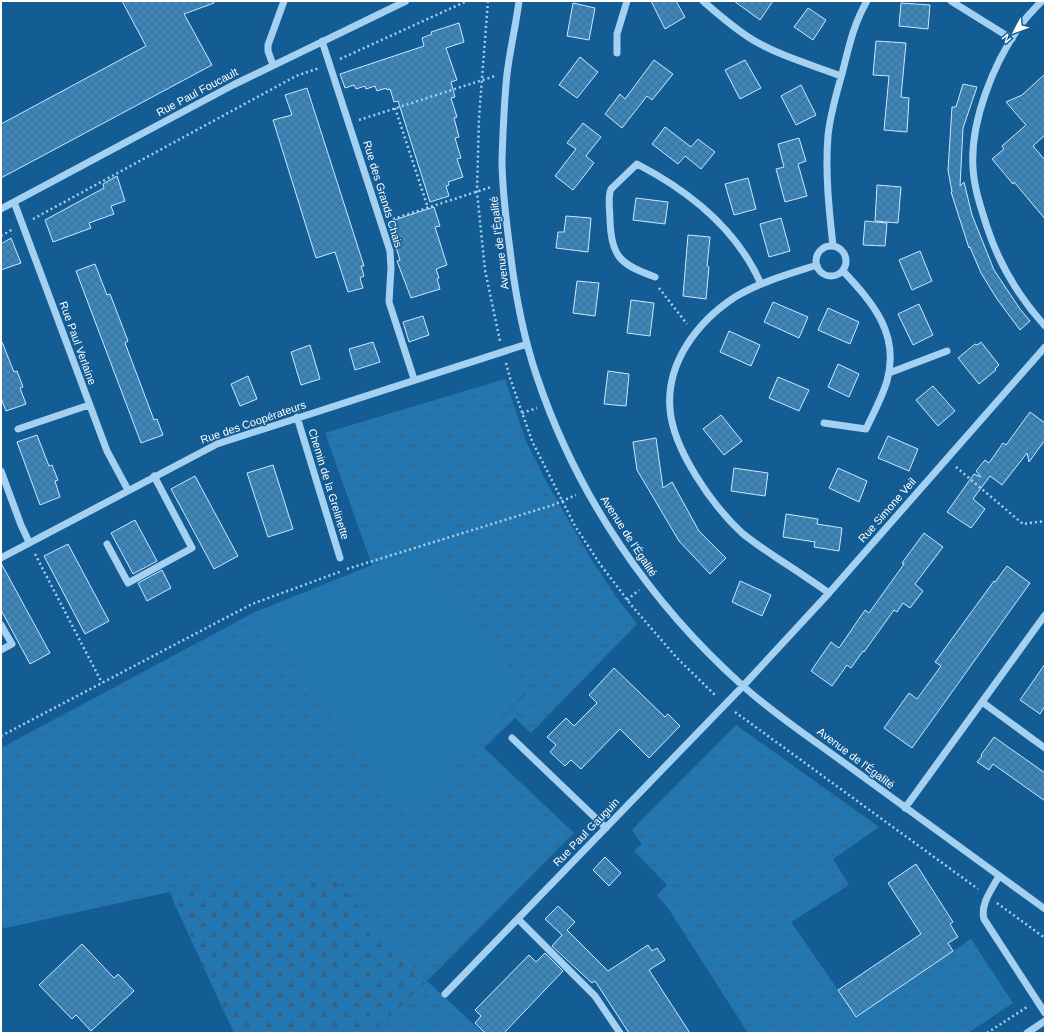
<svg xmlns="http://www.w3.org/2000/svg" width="1046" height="1034" viewBox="0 0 1046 1034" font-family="Helvetica,sans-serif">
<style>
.grass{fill:url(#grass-tufts)}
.forest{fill:url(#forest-firs)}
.green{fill:#2476b1}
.building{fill:url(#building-cross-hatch);stroke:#cbe8fc}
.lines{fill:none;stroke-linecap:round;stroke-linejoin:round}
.path{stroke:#a4d1f2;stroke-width:2.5;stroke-dasharray:2 3;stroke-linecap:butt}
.minor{stroke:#a4d1f2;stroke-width:7}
.labels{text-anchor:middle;stroke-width:3;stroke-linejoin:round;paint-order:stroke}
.street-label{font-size:11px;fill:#fff;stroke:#145c94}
</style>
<defs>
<pattern id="grass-tufts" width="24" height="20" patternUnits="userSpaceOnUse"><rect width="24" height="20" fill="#2476b1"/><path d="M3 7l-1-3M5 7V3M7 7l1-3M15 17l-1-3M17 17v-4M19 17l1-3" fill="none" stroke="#38617e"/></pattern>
<pattern id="forest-firs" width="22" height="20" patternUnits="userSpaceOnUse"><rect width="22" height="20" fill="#2476b1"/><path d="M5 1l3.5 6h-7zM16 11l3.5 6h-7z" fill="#38617e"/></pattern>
<pattern id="building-cross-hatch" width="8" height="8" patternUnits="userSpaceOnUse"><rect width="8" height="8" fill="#3d86bc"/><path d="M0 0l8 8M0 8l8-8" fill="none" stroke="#436f8f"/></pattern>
</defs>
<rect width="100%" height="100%" fill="#145c94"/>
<path class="grass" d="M505,379l21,62 20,40 45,78 26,39 20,26 -106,109 -16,-15 -31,30 90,85 -147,148 56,52h-111l55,-52 -91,-99 -167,10 -168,37v-181l254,-136 153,206 119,-126 -105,-142 -50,15 -47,-132z
M736,725l143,102 -46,32 16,26 -58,37 65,94 115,-77 42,64 -45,30h-220l-80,-125 -11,-13 10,-10 -33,-34 8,-7 -10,-14z"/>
<path class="forest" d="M336,882l91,99 -55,52h-138l-65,-141z"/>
<path class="green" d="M422,550l105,141 -119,128 -153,-207 117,-47z"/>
<path class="building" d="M122,1h92v2l-30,11 28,51 -211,113v-54l145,-78z
M651,1h25l9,16 -20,12z
M734,1h39l-13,19z
M573,3l22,5 -6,32 -22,-4z
M901,3l29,2 -2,24 -29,-3z
M808,8l18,12 -13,20 -19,-13z
M459,23l5,19 -18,6 11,32 -6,2 4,15 -4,1 6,19 -3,1 5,19 -4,1 6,20 -4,1 6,18 -15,5 1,3 -3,1 3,10 -19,6 -32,-101 -4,1 -4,-13 -3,1 -1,-2 -9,3 -2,-5 -9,3 -1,-3 -9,3 -2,-4 -9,3 -5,-14 84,-28 -2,-8 10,-4 -1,-2z
M876,41l30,2 -5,54 8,1 -2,34 -23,-2 5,-54 -16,-1z
M580,57l18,15 -21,26 -18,-13z
M654,60l19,14 -21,26 -5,-4 -25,32 -17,-14 15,-20 5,5z
M745,60l16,28 -21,11 -15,-29z
M1045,74v61l-12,11 12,14v59l-31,-37 -1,2 -21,-25 12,-10 -2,-3 24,-21 -20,-23 16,-7z
M963,84l14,3 -14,41 -3,58 4,-4 8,33 22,55 26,39 10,12 -10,9 -23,-31 -16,-26 -11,-26 -1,1 -18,-56h1l-4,-22 4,-63h4z
M801,85l15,30 -20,10 -15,-29z
M307,88l57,178h-3l3,10 -4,2 3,10 -15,4 -13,-40 -19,6 -43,-138 19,-5 -7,-20z
M583,123l18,14 -15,19 8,7 -21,27 -18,-14 21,-27 -9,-6z
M665,127l26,20 7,-8 17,13 -14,17 -16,-13 -7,8 -26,-20z
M799,138l7,23 -8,3 9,32 -22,6 -9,-33 8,-2 -6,-23z
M117,176l8,25 -14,5 3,8 -25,9 2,5 -38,14 -8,-22 59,-32 -1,-4z
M748,178l8,31 -22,6 -9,-31z
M877,185l24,2 -3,36 -23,-2z
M636,198l32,4 -3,22 -32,-4z
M434,207l6,19 -5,1 12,38 -11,4 3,9 -2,1 3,10 -29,9 -14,-37 3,-1 -12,-38z
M566,216l25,2 -3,34 -32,-4 2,-16h6z
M781,218l9,33 -21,6 -9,-33z
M865,221l22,2 -2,23 -22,-1z
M688,235l22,2 -3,29 2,1 -3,32 -23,-3z
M11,238l10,25 -20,7v-26z
M920,251l12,30 -20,9 -13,-30z
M95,264l12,31 3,-1 18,47 -3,2 29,77 3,-1 6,16 -22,8 -65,-172z
M577,281l22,2 -4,33 -22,-3z
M631,300l23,3 -4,33 -23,-3z
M773,302l35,15 -9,21 -35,-16z
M919,304l14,31 -20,10 -15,-31z
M828,308l31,14 -9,22 -32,-14z
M423,316l6,19 -20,7 -6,-20z
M729,331l31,14 -9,21 -31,-14z
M1,342h1l12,30 3,-1 6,16 -3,1 6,16 -20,7 -5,-13z
M373,342l7,20 -25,8 -6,-21z
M981,342l18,23 -4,4 1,1 -17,14 -21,-26 17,-14 2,1z
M310,345l10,34 -19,6 -10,-33z
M838,364l21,10 -10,23 -21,-10z
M608,371l21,3 -3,32 -22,-2z
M248,376l9,23 -17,7 -9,-22z
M778,377l31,13 -10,21 -30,-13z
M933,386l22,25 -17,15 -22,-26z
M1030,412l15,11v17l-16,22 -2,-9 -25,32 -12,-9 -17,23 12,10 -14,19 -24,-16 27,-38 7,3 -5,-6 9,-11 4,3 14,-20 3,2z
M721,415l21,26 -18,14 -21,-26z
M37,435l12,31 3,-1 6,15 -3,1 5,16 -20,8 -23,-63z
M888,436l30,13 -9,22 -31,-13z
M656,438l7,50 9,-6 27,49 27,27 -16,16 -31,-33 -42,-71 -4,-28z
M273,465l20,64 -25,8 -21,-64z
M734,468l34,5 -3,23 -34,-5z
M838,468l29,13 -8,21 -30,-14z
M195,476l43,80 -24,13 -43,-80z
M786,514l32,5 -1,5 25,4 -3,23 -25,-4 1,-5 -32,-5z
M135,520l22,41 -24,13 -22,-41z
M924,533l19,14 -28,37 8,7 -13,17 -7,-5 -6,9 -3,-2 -30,42 -1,-1 -12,17 -4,-3 -15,21 -21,-15 20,-29 8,6 26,-38 4,3 35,-49 -2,-1z
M68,544l41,77 -24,13 -41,-78z
M1,563l49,90 -20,11 -29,-54z
M1007,566l23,17 -118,165 -28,-20 25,-35 8,6 24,-33 -6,-4 59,-81 1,1z
M162,570l9,18 -24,13 -9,-18z
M740,581l31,14 -9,21 -30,-14z
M1045,664v42l-5,8 -20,-14z
M614,668l51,49 3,-3 12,12 -31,32 -29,-29 -39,40 -10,-9 -6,6 -15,-14 6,-7 -9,-8 19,-19 8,8 23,-23 -8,-8z
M994,737l51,36v28l-52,-37 -4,6 -12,-8 5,-6 -1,-1z
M605,857l16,16 -12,13 -16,-16z
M916,864l37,58 -3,2 8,13 -10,6 5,8 -97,66 -18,-27 83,-56 -33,-51z
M558,906l17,16 -8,8 41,41 40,-26 4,6 5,-3 8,12 -16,10 41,63h-61l-34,-52 -3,2 -40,-37 10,-11 -17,-16z
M82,944l32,34 4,-4 16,17 -43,40 -15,-16 -4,4 -33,-34z
M545,953l18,18 -59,62h-19l-10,-10 6,-7 -6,-6 54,-55 7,7z"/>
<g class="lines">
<path class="path" d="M488,1l-9,116 -2,75 8,78 15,71
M340,59l127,-58
M395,108l33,100
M359,120l136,-44
M33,219l263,-143 23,-8
M393,219l98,-32
M1,236l12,-7
M659,288l28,36
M506,363l4,15 22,63 43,85 25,38 32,42 45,52 39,38
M522,413l15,-5
M956,467l67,57 22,-3
M35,554l67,129
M347,569l206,-64 23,-10
M627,600l12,-10
M735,712l243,177
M1,736l251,-132 90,-33
M997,903l48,35
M987,1033l40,-26"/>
<path class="minor" d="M519,1c-3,24 -9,48 -12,73 -3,28 -4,57 -5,85 0,30 4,61 8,91 5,43 13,86 27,127 40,119 113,226 206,309 31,28 66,51 100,76 67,49 134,98 202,147
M703,1c16,14 32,28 50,39 27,16 59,25 88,36
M951,1l61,38
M1042,1c-8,8 -16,16 -22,25 -27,38 -50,96 -47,142 1,20 8,40 14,59 12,37 32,70 58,99
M322,41l68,210 1,17 -2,34 25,77
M617,53v-19l10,-33
M273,65l-5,-14v-6l16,-44
M14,202l93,249 21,39
M1,209l232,-124 173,-84
M816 261a15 15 0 1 1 30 0a15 15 0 1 1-30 0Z
M833,246c-4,-37 -8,-73 -5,-110 2,-22 9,-44 15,-66 6,-24 11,-47 24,-69
M817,265c-28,9 -57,17 -82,32 -38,25 -69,66 -65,112 3,41 43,97 72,124 11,9 23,17 35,25 17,11 35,23 52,35
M655,277c-34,-12 -44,-20 -45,-57 0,-9 -2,-19 0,-28l1,-3 26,-25c52,27 100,65 124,120
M889,373l58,-22
M297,417l43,141
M824,423l42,6c7,-15 16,-31 21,-48 13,-47 -14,-78 -44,-110
M18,429l71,-24
M1,471l20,54 8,17
M107,544l21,39 64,-35 -38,-72
M1,558l216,-114 310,-100
M1,625l11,19 -11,6
M982,702l63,46
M512,738l94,90
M905,808l140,-193
M999,876c-7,13 -19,28 -15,43l61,94
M518,919l77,77 25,37
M445,994l298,-308 86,-93 216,-246
M1027,1033l18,-12"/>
</g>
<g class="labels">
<g class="street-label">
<text transform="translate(197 92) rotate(-28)" y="4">Rue Paul Foucault</text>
<text transform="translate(383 194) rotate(73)" y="4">Rue des Grands Chais</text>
<text transform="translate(499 243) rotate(-97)" y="4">Avenue de l'Égalité</text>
<text transform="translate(78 343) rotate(70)" y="4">Rue Paul Verlaine</text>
<text transform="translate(253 422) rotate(-19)" y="4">Rue des Coopérateurs</text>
<text transform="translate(329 484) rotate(73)" y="4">Chemin de la Grelinette</text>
<text transform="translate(887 510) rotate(-49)" y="4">Rue Simone Veil</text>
<text transform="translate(629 536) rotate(57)" y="4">Avenue de l'Égalité</text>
<text transform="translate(856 758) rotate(37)" y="4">Avenue de l'Égalité</text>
<text transform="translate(586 832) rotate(-46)" y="4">Rue Paul Gauguin</text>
</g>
</g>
<rect width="1046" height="1034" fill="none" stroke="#ffffff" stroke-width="4"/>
<g transform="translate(1014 32) rotate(229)" stroke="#145c94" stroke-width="3" paint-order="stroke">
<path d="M0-3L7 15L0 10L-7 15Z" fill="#ffffff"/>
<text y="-6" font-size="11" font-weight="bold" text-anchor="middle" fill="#ffffff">N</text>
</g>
</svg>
